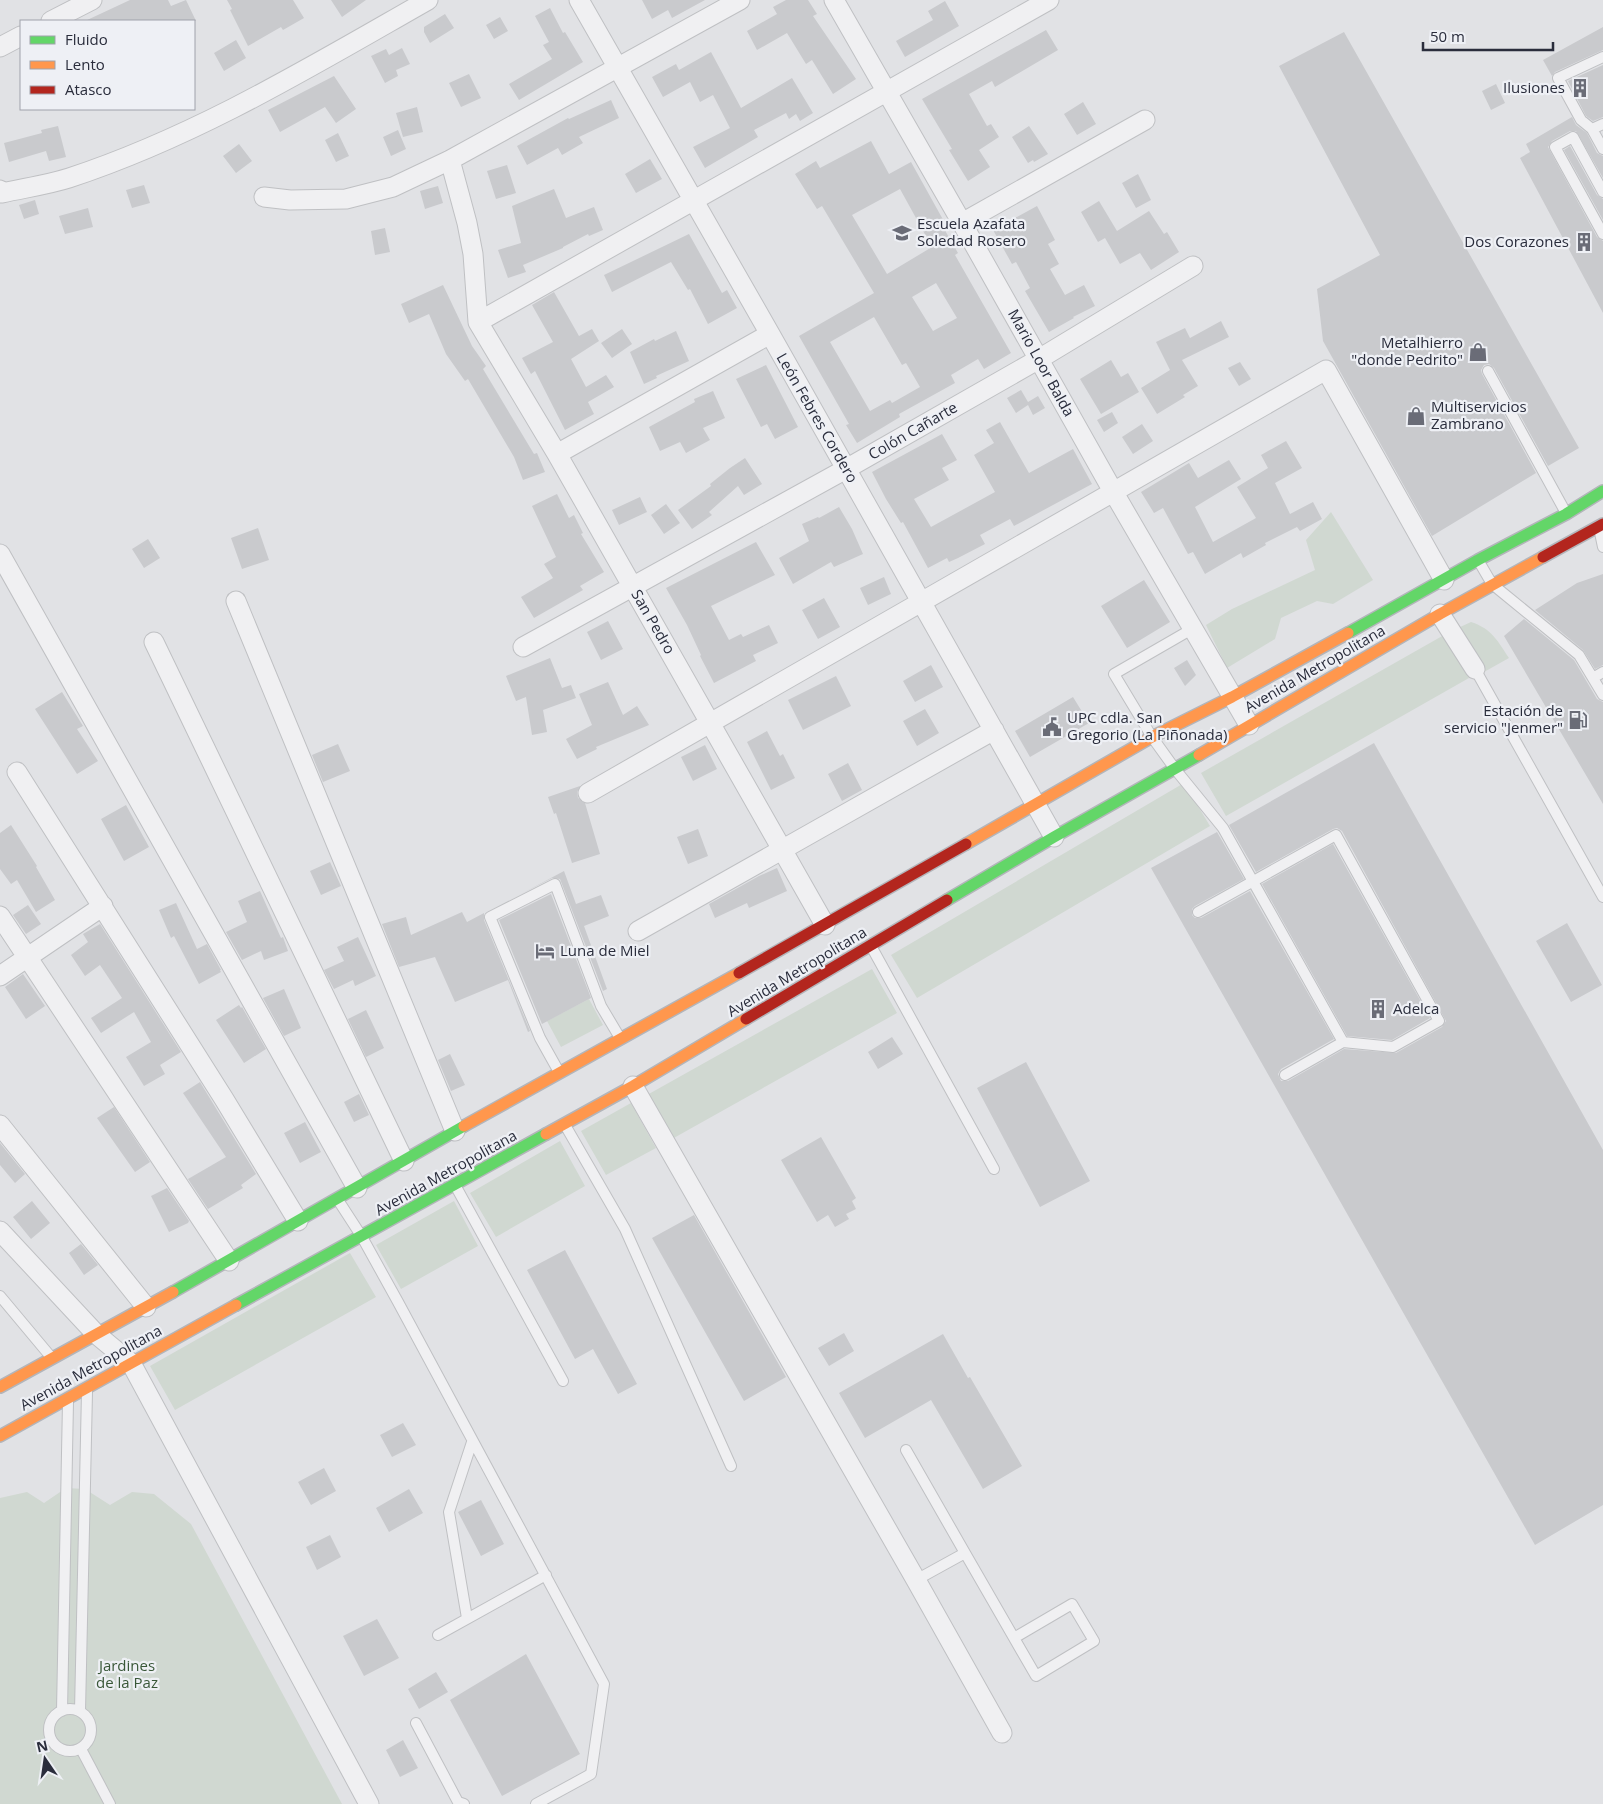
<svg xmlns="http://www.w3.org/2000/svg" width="1603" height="1804" viewBox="0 0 1603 1804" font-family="'Open Sans',sans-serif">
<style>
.green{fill:#d0d8d1}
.building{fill:#c9cacd;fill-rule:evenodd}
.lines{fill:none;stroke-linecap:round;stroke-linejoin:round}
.lane-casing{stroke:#bfc0c3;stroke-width:12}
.street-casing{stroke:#bfc0c3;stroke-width:21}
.fast-casing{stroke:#b3b5ba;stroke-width:14}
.slow-casing{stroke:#b3b5ba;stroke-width:14}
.jam-casing{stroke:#b3b5ba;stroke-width:14}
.lane{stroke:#f0f0f2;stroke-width:10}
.street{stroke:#f0f0f2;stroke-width:19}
.fast{stroke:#63d668;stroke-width:11}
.slow{stroke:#ff974d;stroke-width:11}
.jam{stroke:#b3261e;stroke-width:11}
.labels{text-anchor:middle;stroke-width:4.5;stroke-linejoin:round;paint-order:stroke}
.poi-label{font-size:15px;fill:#2a2d3c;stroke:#eef0f5;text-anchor:start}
.street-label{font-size:15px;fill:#2a2d3c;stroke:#eef0f5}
.park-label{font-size:15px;fill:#395738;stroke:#eef0f5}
</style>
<rect width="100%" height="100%" fill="#e1e2e5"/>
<path class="green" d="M1331,512l42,68 -40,24 -16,-3 -36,17 -6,21 -48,29 -21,-43 26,-16 83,-39 -9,-30z
M1471,622c21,7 26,18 38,36l-25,14 -26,-44z
M1444,635l25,43 -243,138 -25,-43z
M1184,783l26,43 -293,172 -26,-43z
M872,969l25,44 -225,126 -25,-44z
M589,999l14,26 -42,22 -14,-26z
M631,1103l25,45 -50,27 -25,-44z
M560,1141l25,45 -89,51 -26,-44z
M454,1201l24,45 -77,43 -25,-44z
M350,1253l26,44 -201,113 -25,-44z
M66,1488l19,1 25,16 22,-13 22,2 37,30 151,280h-342v-306l27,-6 17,11z"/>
<path class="building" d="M130,0h38l3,6 15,-6 10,21h-111z
M227,0h66l11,18 -21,12 -2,-3 -33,19 -18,-36 2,-1z
M331,0h35l-24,17z
M642,0h63l-33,18 -4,-8 -16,9z
M786,0h22l9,14 -4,2 43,63 -23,15 -21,-34 -6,4 -19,-31 -30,17 -10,-19 30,-17 -4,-7z
M945,1l14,25 -54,31 -9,-16 37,-21 -5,-9z
M550,8l13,25 2,-1 18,30 -64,38 -10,-16 43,-25 -9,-14 6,-3 -14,-26z
M445,14l9,14 -24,15 -6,-11v-5z
M500,17l8,14 -14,8 -8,-14z
M1603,27v23l-48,22 -3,4 -9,-16z
M1046,30l12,20 -63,37 -3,-6 -23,13 18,32 4,-2 8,13 -20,13 11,17 -22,14 -19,-31 3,-1 -30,-50z
M1344,32l235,416 -31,18 -54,-98 -5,-4 -5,1 -3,5 1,4 54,99 -104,63 -109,-195 -6,-52 63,-34 -101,-189z
M236,40l10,18 -22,13 -10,-18z
M402,48l8,16 -14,6 2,6 -13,7 -14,-27 15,-7 3,6z
M711,52l30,56 51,-30 21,35 -13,8 -4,-7 -7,5 -3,-6 -32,17 4,7 -53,31 -12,-21 37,-19 -17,-33 -13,7 -10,-20 -27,15 -11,-20 24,-13 3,6z
M1603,65v52l-10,4 -7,-5 -18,-35z
M469,74l12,24 -20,9 -12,-24z
M334,76l22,33 -20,14 -11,-16 -45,25 -12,-22z
M1496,84l9,19 -14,7 -9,-19z
M611,100l8,18 -40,19 4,6 -21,12 -4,-7 -31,17 -10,-19 51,-28 1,1z
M1083,102l13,22 -19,11 -13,-21z
M417,107l6,25 -20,5 -7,-24z
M1572,117l4,8 11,8 10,20 6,3v22l-27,-47h-6l-18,10 -4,6 49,90 6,4v72l-83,-155 10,-6 -4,-8z
M58,126l8,31 -17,4 -3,-10 -37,11 -5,-19 38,-10 -1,-3z
M1029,126l19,28 -14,8 -1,-2 -5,3 -16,-26z
M398,130l8,19 -15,7 -8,-19z
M338,133l11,23 -13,6 -11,-22z
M871,141l18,33 22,-12 35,63 -3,2 15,26 -3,2 56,98 -27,16 -6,-10 -27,16 4,8 -56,31 1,3 -43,26 -11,-18 3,-1 -50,-88 75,-43 -52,-87 -5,3 -22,-35 21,-13 4,7zM900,189l32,58 -45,27 -35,-59zM936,283l21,35 -24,13 -21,-34zM874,317l28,48 4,-2 14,24 -28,16 -2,-3 -20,11 -40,-69z
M239,144l13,17 -16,12 -13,-17z
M1570,146l27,49 6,4v21l-39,-70z
M650,159l12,20 -26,14 -11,-19z
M507,165l9,28 -20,6 -9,-28z
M1138,174l13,26 -15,8 -14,-25z
M144,185l6,18 -18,5 -6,-18z
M438,186l5,17 -18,6 -5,-18z
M554,189l12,29 28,-11 9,23 -14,6 -1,-2 -25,13v1l-40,17 3,7 -18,6 -10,-28 23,-7 -9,-37z
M35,200l4,14 -15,5 -5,-14z
M1099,201l18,30 32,-20 15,23 3,-2 12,20 -28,18 -11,-17 -20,11 -15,-26 -7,4 -17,-30z
M1037,206l18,34 -7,4 11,20 -9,5 15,26 19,-10 11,21 -22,11 1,1 -25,14 -24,-41 5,-3 -14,-26 -4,2 -19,-34z
M88,208l5,19 -28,7 -6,-18z
M385,228l5,24 -15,3 -4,-24z
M689,234l33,59 5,-3 10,18 -29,16 -18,-35 -2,1 -17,-28 -59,30 -8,-17z
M443,285l29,61 14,20 -3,3 51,85 3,-1 8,19 -22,8 -9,-23 -46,-78 -3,2 -19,-27 -17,-40 -20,9 -8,-19z
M554,292l25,44 13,-7 7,12 -28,18 15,28 20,-12 8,12 -26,15 6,12 -29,16 -30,-59 -4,3 -9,-16 31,-16 -21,-37z
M1221,321l8,16 -47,23 16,26 -15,9 2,2 -28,17 -16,-26 29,-18 -14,-28 29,-14 5,10z
M622,329l10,15 -20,14 -11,-15z
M676,331l13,30 -33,15 1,2 -13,6 -14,-32 24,-13 1,2z
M1111,360l10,17 7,-4 11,19 -38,22 -21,-35z
M1240,362l11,17 -12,7 -11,-18z
M766,365l32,62 -23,12 -8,-15 -6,3 -25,-48z
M1021,390l7,12 10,-6 7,12 -12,7 -5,-10 -12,8 -9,-15z
M713,391l12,27 -22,10 7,12 -24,13 -6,-11 -20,9 -11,-24 46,-25 -1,-3z
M1112,412l6,11 -14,9 -7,-12z
M1000,422l29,51 44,-24 19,35 -78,42 -4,-7 -30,16 5,9 -27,14 -9,4 -2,-4 -19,10 -25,-46 -2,1 -15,-24 -14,-27 70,-38 15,26 -15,8 7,12 -35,19 17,28 64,-35 -21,-37 20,-12 -8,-13z
M1142,424l11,17 -20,13 -11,-17z
M1286,441l16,27 -27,15 15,31 23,-12 9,17 -22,12 -3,-4 -32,16 1,2 -23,13 -2,-5 -36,21 -12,-22 -5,2 -25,-46 -9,5 -13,-21 48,-29 9,15 31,-18 12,19 -46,28 18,35 43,-24 -19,-31 31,-19 -7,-13z
M745,458l17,26 -18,11 -6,-9 -29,26 3,3 -20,14 -14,-19 33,-24 -1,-2 20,-16z
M557,494l12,24 5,-3 9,18 -2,1 23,38 -24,14 3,4 -49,28 -13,-21 32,-19 -9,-14 12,-7 -24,-51z
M640,497l7,15 -28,13 -7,-15z
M666,504l14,19 -16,11 -13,-19z
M839,507l13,22 11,25 -29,13 -3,-5 -38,22 -14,-26 30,-17 -7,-17 16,-7 1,1z
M258,528l11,32 -27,9 -11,-31z
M148,539l12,19 -16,10 -12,-19z
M756,542l19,33 -64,31 18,34 12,-6 2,3 26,-12 9,18 -25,12 3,6 -42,22 -14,-27 1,-1 -14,-30 -21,-37z
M1603,574v91l-8,4 -12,-19 -48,-40 42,-27z
M884,577l7,17 -23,11 -8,-17z
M1144,580l26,42 -43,26 -26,-42z
M824,598l16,29 -22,12 -16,-29z
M1524,619l50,41 23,39 6,3v102l-99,-168z
M608,621l15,28 -22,11 -14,-28z
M550,658l12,30 9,-3 5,13 -33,12 4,22 -15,3 -6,-38 -10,4 -10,-25z
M1187,660l9,15 -11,11 -11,-18z
M931,665l12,22 -28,15 -12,-21z
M836,676l15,30 -48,24 -15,-30z
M608,682l15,33 14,-9 12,19 -53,22 1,2 -20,10 -11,-20 26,-14 -13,-31z
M62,692l21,34 -6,3 21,32 -21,13 -42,-65z
M1073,697l16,26 -59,34 -15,-26z
M925,709l14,24 -22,13 -14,-25z
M767,731l13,25 3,-2 12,24 -24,12 -24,-48z
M1374,743l229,407v355l-68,40 -384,-677 66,-36 27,47 -49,27 -3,3v6l3,3h6l49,-27 84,148 -53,30 -3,5 3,7h7l56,-32 52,4 46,-26 4,-6 -104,-190 -5,-3 -4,1 -77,43 -27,-47z
M338,744l12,27 -27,11 -11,-27z
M705,745l12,24 -24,12 -12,-24z
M848,763l14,27 -20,11 -14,-27z
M580,786l-3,6 1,6 7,5 15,51 -28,9 -16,-50 -2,1 -6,-17z
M126,805l23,42 -25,14 -23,-42z
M11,825l26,41 -1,1 19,33 -19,12 -19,-32 -6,4 -11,-15v-36z
M698,829l10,27 -20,8 -11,-27z
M1333,844l97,174 -38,22 -45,-4 -85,-152z
M330,862l11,24 -20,9 -11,-24z
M777,868l10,23 -38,17 -2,-5 -32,15 -6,-14 50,-28z
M564,871l12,33 25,-9 8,21 -25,10 23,63 -4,2 -43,-112 -8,-1 -31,16z
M260,891l21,47 2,-1 5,14 -24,9 -3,-9 -19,9 -16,-28 21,-10 -9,-21z
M551,894l40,104 -49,26 -43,-104z
M176,903l21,46 10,-5 14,26h-1l1,2 -22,12 -25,-48 -3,2 -12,-28z
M28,905l13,19 -15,10 -13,-19z
M462,912l5,10 17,-9v7l46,111 -2,1 -20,-52 -53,22 -20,-45 -36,10 -17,-43 24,-7 5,18z
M1567,923l35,62 -31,17 -35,-61z
M100,924l81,128 -21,13 5,9 -21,12 -18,-29 25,-15 -17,-30 -33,21 -10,-15 31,-20 -22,-33 -15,11 -14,-21 17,-13 -5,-8z
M358,937l18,39 -21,10 -2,-6 -19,9 -10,-19 20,-9 -7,-14z
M23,974l22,32 -19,13 -21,-32z
M284,989l17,39 -17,8 -21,-38z
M239,1005l2,3 1,-1 24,42 -22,14 -28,-43z
M366,1010l18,38 -18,9 -18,-38z
M892,1037l11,17 -25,15 -10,-17z
M450,1054l15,31 -14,6 -13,-31z
M1026,1062l64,119 -50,26 -63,-119z
M200,1082l56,92 -15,11 2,3 -35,21 -20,-30 38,-22 -43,-64z
M359,1094l10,21 -15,7 -10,-20z
M114,1107l36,55 -15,10 -38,-54z
M305,1122l16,30 -21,11 -16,-30z
M821,1137l35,61 -4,3 4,8 -10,5 3,5 -14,8 -7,-12 -11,7 -36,-62z
M0,1143l25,31 -10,9 -15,-18z
M167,1188l22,33 -1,2 -19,9 -18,-36z
M32,1201l18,22 -19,16 -18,-22z
M694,1215l92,162 -42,24 -92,-163z
M81,1244l17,21 -14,10 -15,-22z
M565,1250l72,134 -19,10 -25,-45 -18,10 -48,-89z
M844,1333l10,18 -25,15 -11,-18z
M943,1334l25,44 2,-1 52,89 -39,23 -52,-89 -66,38 -26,-45z
M403,1423l13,22 -24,12 -12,-22z
M324,1468l12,23 -25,14 -13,-23z
M409,1489l14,24 -34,19 -13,-24z
M481,1500l23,44 -23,12 -23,-44z
M330,1535l11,22 -24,13 -11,-23z
M377,1619l22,39 -35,18 -21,-40z
M526,1654l54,100 -78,42 -52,-96z
M436,1672l12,20 -29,17 -11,-20z
M403,1740l15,28 -18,9 -14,-27z"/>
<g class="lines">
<g class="lane-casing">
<path id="lane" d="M1603,124l-11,5 11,20
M1592,129l-11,-9 -23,-42 45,-21
M1603,192l-30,-55 -18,10 48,87
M1488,371l78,142
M1599,528l4,19
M1478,560l14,24 87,71 24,40
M1192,629l-78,45 38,63 23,32 48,59 120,214 50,5 46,-26 -103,-186 -138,77
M1475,669l128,228
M1593,678l10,-6
M871,946l123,223
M559,1072l-19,-34 -50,-121 65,-33 46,122 19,32
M1285,1075l58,-33
M565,1125l60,104 106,237
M455,1185l108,196
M338,1200l24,37 36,65 206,382 -13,90 -55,30
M0,1296l51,61
M906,1450l59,103 -49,27
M965,1553l49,85 58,-34 22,37 -58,35 -22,-38
M467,1618l-18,-106 23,-70
M438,1635l108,-60
M49 1730a21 21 0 1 1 42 0a21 21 0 1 1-42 0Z
M62,1711l6,-309
M80,1711l7,-319
M416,1723l42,79 6,2
M81,1749l29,55"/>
</g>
<g class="street-casing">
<path id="street" d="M579,0l191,334 284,503
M834,0l128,223 152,270 135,232
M51,21l41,-21
M0,47l21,-11
M450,160l17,63 6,31 5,68 79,132 268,471
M0,190l2,3c22,-5 45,-8 67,-15 128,-42 243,-112 359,-178
M264,197l26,3 56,-1 47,-12 57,-27 290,-160
M962,223l183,-103
M478,322l571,-322
M557,454l213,-120
M0,554l357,634
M236,601l219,530
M1440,614l35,55
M154,642l250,519
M523,647l323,-178 193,-110 154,-93
M17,772l207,327 74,122
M588,793l738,-423 118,210
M0,916l229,345
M638,931l356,-201
M0,976l103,-70
M633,1086l283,494 86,153
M0,1125l146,182
M0,1231l96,103 35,29 238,441"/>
</g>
<g class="fast-casing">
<path id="fast" d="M1348,633l130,-73 88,-46 37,-23
M947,900l107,-63 145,-82
M173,1292l291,-166
M236,1305l310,-171"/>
</g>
<g class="slow-casing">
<path id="slow" d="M1199,755l241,-141 103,-57
M966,844l186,-107 80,-40 116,-64
M464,1126l275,-153
M546,1134l87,-48 113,-67
M0,1387l173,-95
M0,1436l236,-131"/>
</g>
<g class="jam-casing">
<path id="jam" d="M1543,557l60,-33
M739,973l227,-129
M746,1019l201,-119"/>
</g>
<use href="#lane" class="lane"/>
<use href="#street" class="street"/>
<use href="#fast" class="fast"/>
<use href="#slow" class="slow"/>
<use href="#jam" class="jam"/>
</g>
<defs>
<g id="building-bare" transform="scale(1.5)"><path d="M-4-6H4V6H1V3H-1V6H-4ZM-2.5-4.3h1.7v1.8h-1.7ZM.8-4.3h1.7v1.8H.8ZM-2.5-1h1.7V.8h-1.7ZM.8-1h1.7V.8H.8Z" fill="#6a6c77" stroke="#eef0f5" stroke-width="2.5" paint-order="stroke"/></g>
<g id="school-bare" transform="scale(1.5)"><path d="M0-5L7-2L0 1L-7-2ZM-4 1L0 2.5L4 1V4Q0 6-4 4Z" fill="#6a6c77" stroke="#eef0f5" stroke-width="2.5" paint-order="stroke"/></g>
<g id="shop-bare" transform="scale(1.5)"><path d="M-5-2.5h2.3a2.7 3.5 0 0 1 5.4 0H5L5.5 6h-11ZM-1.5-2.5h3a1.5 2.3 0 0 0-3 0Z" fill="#6a6c77" stroke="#eef0f5" stroke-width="2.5" paint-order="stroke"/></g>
<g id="fuel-bare" transform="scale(1.5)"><path d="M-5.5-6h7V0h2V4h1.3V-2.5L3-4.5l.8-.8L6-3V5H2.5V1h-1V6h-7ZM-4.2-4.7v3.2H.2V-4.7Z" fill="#6a6c77" stroke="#eef0f5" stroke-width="2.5" paint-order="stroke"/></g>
<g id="civic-bare" transform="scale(1.5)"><path d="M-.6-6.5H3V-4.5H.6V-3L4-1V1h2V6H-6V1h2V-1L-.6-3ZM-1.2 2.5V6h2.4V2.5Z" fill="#6a6c77" stroke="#eef0f5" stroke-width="2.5" paint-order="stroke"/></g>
<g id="hotel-bare" transform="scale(1.5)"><path d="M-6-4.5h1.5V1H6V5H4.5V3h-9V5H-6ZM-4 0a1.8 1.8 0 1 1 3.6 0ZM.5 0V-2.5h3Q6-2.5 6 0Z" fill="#6a6c77" stroke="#eef0f5" stroke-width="2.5" paint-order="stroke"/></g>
</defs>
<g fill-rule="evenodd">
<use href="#building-bare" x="1580" y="88"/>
<use href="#school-bare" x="902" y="233"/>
<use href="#building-bare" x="1584" y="242"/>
<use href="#shop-bare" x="1478" y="352"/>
<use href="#shop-bare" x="1416" y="416"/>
<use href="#fuel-bare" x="1578" y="720"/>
<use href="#civic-bare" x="1052" y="727"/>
<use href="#hotel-bare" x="545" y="951"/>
<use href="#building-bare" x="1378" y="1009"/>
</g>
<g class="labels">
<g class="poi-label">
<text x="1565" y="93" text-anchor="end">Ilusiones</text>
<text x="917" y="229">Escuela Azafata<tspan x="917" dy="17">Soledad Rosero</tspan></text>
<text x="1569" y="247" text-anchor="end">Dos Corazones</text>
<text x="1463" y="348" text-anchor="end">Metalhierro<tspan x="1463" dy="17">"donde Pedrito"</tspan></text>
<text x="1431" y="412">Multiservicios<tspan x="1431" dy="17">Zambrano</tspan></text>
<text x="1563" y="716" text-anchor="end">Estación de<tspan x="1563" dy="17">servicio "Jenmer"</tspan></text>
<text x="1067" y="723">UPC cdla. San<tspan x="1067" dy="17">Gregorio (La Piñonada)</tspan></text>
<text x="560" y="956">Luna de Miel</text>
<text x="1393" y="1014">Adelca</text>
</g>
<g class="street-label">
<text transform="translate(1041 363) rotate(61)" y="5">Mario Loor Balda</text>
<text transform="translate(817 418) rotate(60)" y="5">León Febres Cordero</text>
<text transform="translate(913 431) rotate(-30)" y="5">Colón Cañarte</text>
<text transform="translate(653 622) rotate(60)" y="5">San Pedro</text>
<text transform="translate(1315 669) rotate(-30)" y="5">Avenida Metropolitana</text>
<text transform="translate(797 972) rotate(-31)" y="5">Avenida Metropolitana</text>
<text transform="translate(446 1173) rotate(-29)" y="5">Avenida Metropolitana</text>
<text transform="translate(91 1368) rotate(-29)" y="5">Avenida Metropolitana</text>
</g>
<g class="park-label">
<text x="127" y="1671">Jardines<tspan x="127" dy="17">de la Paz</tspan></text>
</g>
</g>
<rect x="20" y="20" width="175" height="90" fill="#eef0f5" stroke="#a0a2ab"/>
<rect x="30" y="36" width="25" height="8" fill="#63d668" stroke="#a0a2ab"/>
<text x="65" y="45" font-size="15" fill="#2a2d3c">Fluido</text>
<rect x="30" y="61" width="25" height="8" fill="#ff974d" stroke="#a0a2ab"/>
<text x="65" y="70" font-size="15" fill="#2a2d3c">Lento</text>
<rect x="30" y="86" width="25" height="8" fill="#b3261e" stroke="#a0a2ab"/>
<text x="65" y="95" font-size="15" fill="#2a2d3c">Atasco</text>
<g transform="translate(45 1759) rotate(347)" stroke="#eef0f5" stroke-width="4" paint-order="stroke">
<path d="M0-4L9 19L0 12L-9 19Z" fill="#2a2d3c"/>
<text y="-8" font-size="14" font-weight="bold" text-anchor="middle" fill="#2a2d3c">N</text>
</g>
<path d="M1423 42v8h130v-8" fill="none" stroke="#2a2d3c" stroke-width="2.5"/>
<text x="1430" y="42" font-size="15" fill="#2a2d3c" stroke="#eef0f5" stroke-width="4" paint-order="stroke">50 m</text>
</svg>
